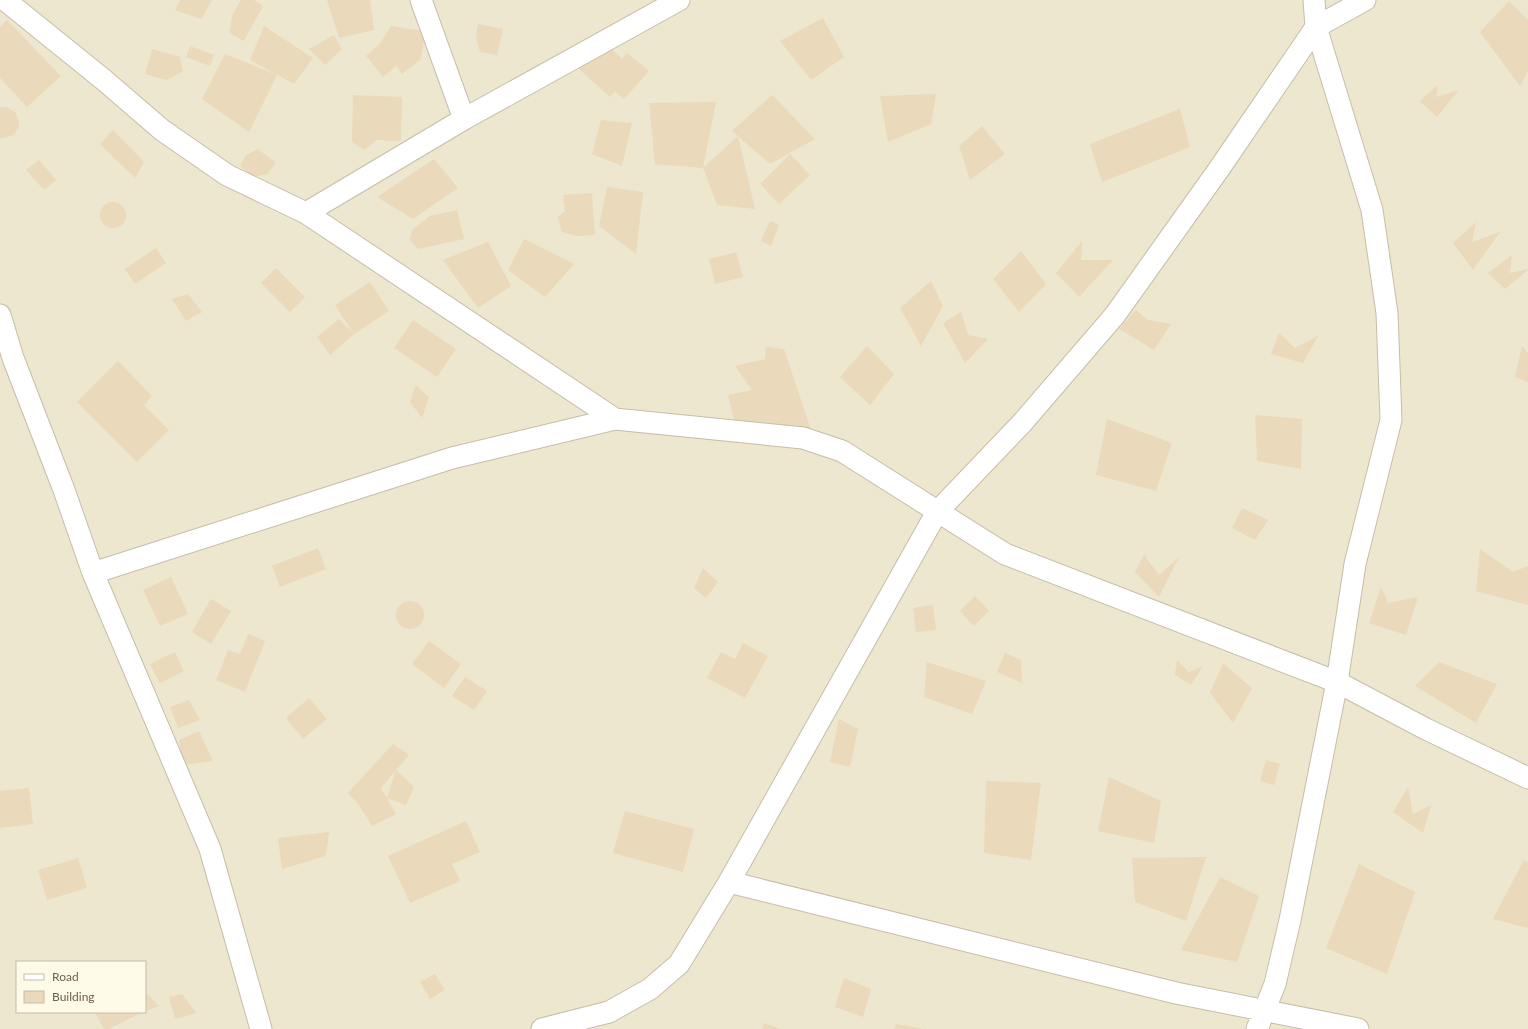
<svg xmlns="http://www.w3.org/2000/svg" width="1528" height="1029" viewBox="0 0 1528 1029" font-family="Lato,sans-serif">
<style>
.residential{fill:#ede7cf;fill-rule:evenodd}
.building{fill:#ead9ba}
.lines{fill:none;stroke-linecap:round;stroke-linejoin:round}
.street-casing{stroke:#c7bda8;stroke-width:23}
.street{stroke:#fff;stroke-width:21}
</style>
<rect width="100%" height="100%" fill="#faf6e2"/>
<path class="residential" d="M0,0h1528v1029h-1528zM17,962h128v50h-128z"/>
<path class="building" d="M180,0h32l-11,19 -26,-9z
M241,0h13l9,6 -19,35 -14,-8 2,-18z
M327,0h43l4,30 -35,8z
M1509,1l19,19v51l-8,15 -40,-54z
M823,18l21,39 -33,23 -31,-39z
M7,20l54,56 -34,31 -27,-29v-51z
M478,24l25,5 -6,26 -17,-3 -4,-16z
M264,26l49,32 -19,26 -44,-24z
M391,26l34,5 -4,28 -19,15 -6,-8 -13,11 -17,-21 14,-12z
M334,35l8,14 -17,16 -16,-16z
M190,46l24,9 -4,11 -24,-9z
M152,49l28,8 3,14 -16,9 -22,-6z
M600,49l13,1 9,9 5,-6 22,18 -25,28 -9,-8 -5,6 -31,-28 14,-15z
M225,54l52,21 -28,57 -47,-33z
M1438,85l-2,12 23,-7 -22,27 -17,-16z
M936,94l-5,30 -43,18 -8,-46z
M353,95l49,2 -1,44 -24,-1 -13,10 -12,-8z
M772,95l43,44 -45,25 -32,-28 17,73 -38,-4 -14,-37 35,-32 -6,-5z
M716,102l-13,66 -48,-4 -6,-61z
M6,107l9,5 4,10v5l-6,8 -9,3h-4v-30z
M1180,109l10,38 -88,35 -12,-38z
M601,120l31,3 -10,43 -30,-12z
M982,126l23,28 -35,26 -11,-34z
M113,130l31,32 -9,16 -35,-34z
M258,149l18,14 -9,11 -14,3 -13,-11 5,-10z
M790,154l20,21 -31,29 -19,-20z
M434,159l24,29 -45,31 -36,-22z
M39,160l17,20 -12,10 -18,-20z
M607,187l36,5 -7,62 -37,-28z
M592,193l3,42 -19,1 -14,-4 -4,-15 7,-6 -2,-16z
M100 215a13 13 0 1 1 26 0a13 13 0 1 1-26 0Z
M457,210l7,29 -46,10 -8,-9 2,-10 18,-14z
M770,221l9,4 -8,21 -10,-5z
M1476,222l-4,20 28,-10 -27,38 -20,-27z
M524,239l50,25 -29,33 -37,-27z
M1082,241l-1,19h32l-34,37 -23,-24z
M488,242l23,44 -33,22 -35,-48z
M156,248l10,15 -31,21 -10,-15z
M1021,251l25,33 -27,28 -26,-33z
M736,252l7,25 -28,7 -6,-25z
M1512,255l-2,18 18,-4v1l-23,19 -17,-16z
M276,268l29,29 -15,15 -29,-29z
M931,281l12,25 -22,40 -21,-38z
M370,282l19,29 -35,23 -24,21 -13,-18 22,-18 15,15 -19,-29z
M188,294l14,18 -16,9 -14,-22z
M1136,310l12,10 23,4 -17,26 -35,-21z
M961,312l7,23 20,4 -23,24 -22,-40z
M413,320l43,29 -19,28 -43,-29z
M1279,333l16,15 23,-12 -15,27 -32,-9z
M867,346l27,28 -24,31 -30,-28z
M1522,346l6,7v29l-13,-5z
M766,347l18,2 27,81 -66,-5 -11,-5 -6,-25 24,-5 -17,-24 30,-7z
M118,361l34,35 -8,9 25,25 -32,32 -60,-60z
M416,385l13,12 -7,21 -12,-16z
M1255,415l47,4 -1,50 -44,-8z
M1107,419l65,24 -16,48 -60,-16z
M1242,508l26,12 -13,20 -23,-12z
M318,548l8,21 -46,18 -8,-21z
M1480,549l33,23 15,-6v39l-52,-14z
M1144,555l15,20 20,-18 -20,40 -24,-25z
M703,568l15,14 -12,16 -12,-10z
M171,577l17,37 -28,12 -17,-36z
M1381,587l7,16 30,-6 -12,38 -37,-12z
M975,596l14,15 -15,15 -14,-15z
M211,599l20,12 -20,33 -19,-12z
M396 615a14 14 0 1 1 28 0a14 14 0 1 1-28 0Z
M933,605l3,25 -20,2 -3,-24z
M248,634l17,7 -20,51 -29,-12 12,-30 12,4z
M429,641l32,23 -17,24 -32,-24z
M743,643l25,13 -23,42 -38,-20 14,-26 14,7z
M175,652l9,19 -24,12 -10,-19z
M1005,653l16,7 1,23 -25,-11z
M1177,660l12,12 14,-6 -12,19 -16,-10z
M927,662l59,19 -14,33 -48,-17z
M1439,662l58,22 -21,39 -61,-37z
M1223,663l29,25 -19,35 -23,-30z
M465,677l22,14 -13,19 -22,-14z
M309,698l18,21 -24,20 -17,-21z
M189,700l11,20 -22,8 -8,-21z
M839,719l19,10 -8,38 -20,-5z
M199,731l14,30 -30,4 -4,-25z
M393,744l16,11 -13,15 18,17 -8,18 -19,-7 9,-28 -15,18 15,26 -24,12 -13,-21 -11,-12z
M1266,760l14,4 -6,21 -14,-4z
M1109,777l52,24 -7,42 -56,-12z
M986,781l55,2 -10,77 -47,-7z
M1408,787l5,27 18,-9 -8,28 -30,-21z
M29,788l4,36 -33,4v-37z
M625,811l69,18 -11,43 -70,-19z
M466,821l14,31 -28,12 8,17 -50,22 -22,-47z
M329,832l-3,24 -44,13 -4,-31z
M1206,857l-20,64 -51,-19 -3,-44z
M78,858l9,30 -40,12 -9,-30z
M1524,860l4,3v65l-35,-9z
M1359,864l56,28 -28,82 -61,-26z
M1220,877l39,19 -22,66 -56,-12z
M435,974l10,16 -15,9 -10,-17z
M844,978l27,11 -8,28 -28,-10z
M145,992l14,14 -14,5z
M182,994l14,19 -21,6 -6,-22z
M95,1012h40l2,2v-2h6l-34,17h-5z
M764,1023l17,6h-19z
M896,1024l25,4v1h-27z"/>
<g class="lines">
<g class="street-casing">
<path id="street" d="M5,0l99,80 58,50 65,45 79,38 309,206 188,19 39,13 163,103 332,128 89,47 102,49
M421,0l43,119
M306,213l158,-94 215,-119
M0,315l13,43 51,132 29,83 117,276 51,180
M93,573l359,-115 163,-39
M729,882l447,111 182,36
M542,1029l67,-17 41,-23 29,-25 50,-82 208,-370 86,-90 92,-107 104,-146 97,-142 -2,-27
M1257,1029l18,-45 15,-64 47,-238 18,-118 36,-144 -4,-107 -15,-103 -56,-183 49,-27"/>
</g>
<use href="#street" class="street"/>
</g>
<rect x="16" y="961" width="130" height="52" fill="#fdfae7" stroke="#c4bda9"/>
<rect x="24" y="974" width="20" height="6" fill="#ffffff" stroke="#c4bda9"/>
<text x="52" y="981" font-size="12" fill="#6f614b">Road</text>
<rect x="24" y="991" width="20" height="12" fill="#ead9ba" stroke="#c4bda9"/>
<text x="52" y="1001" font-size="12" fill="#6f614b">Building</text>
</svg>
